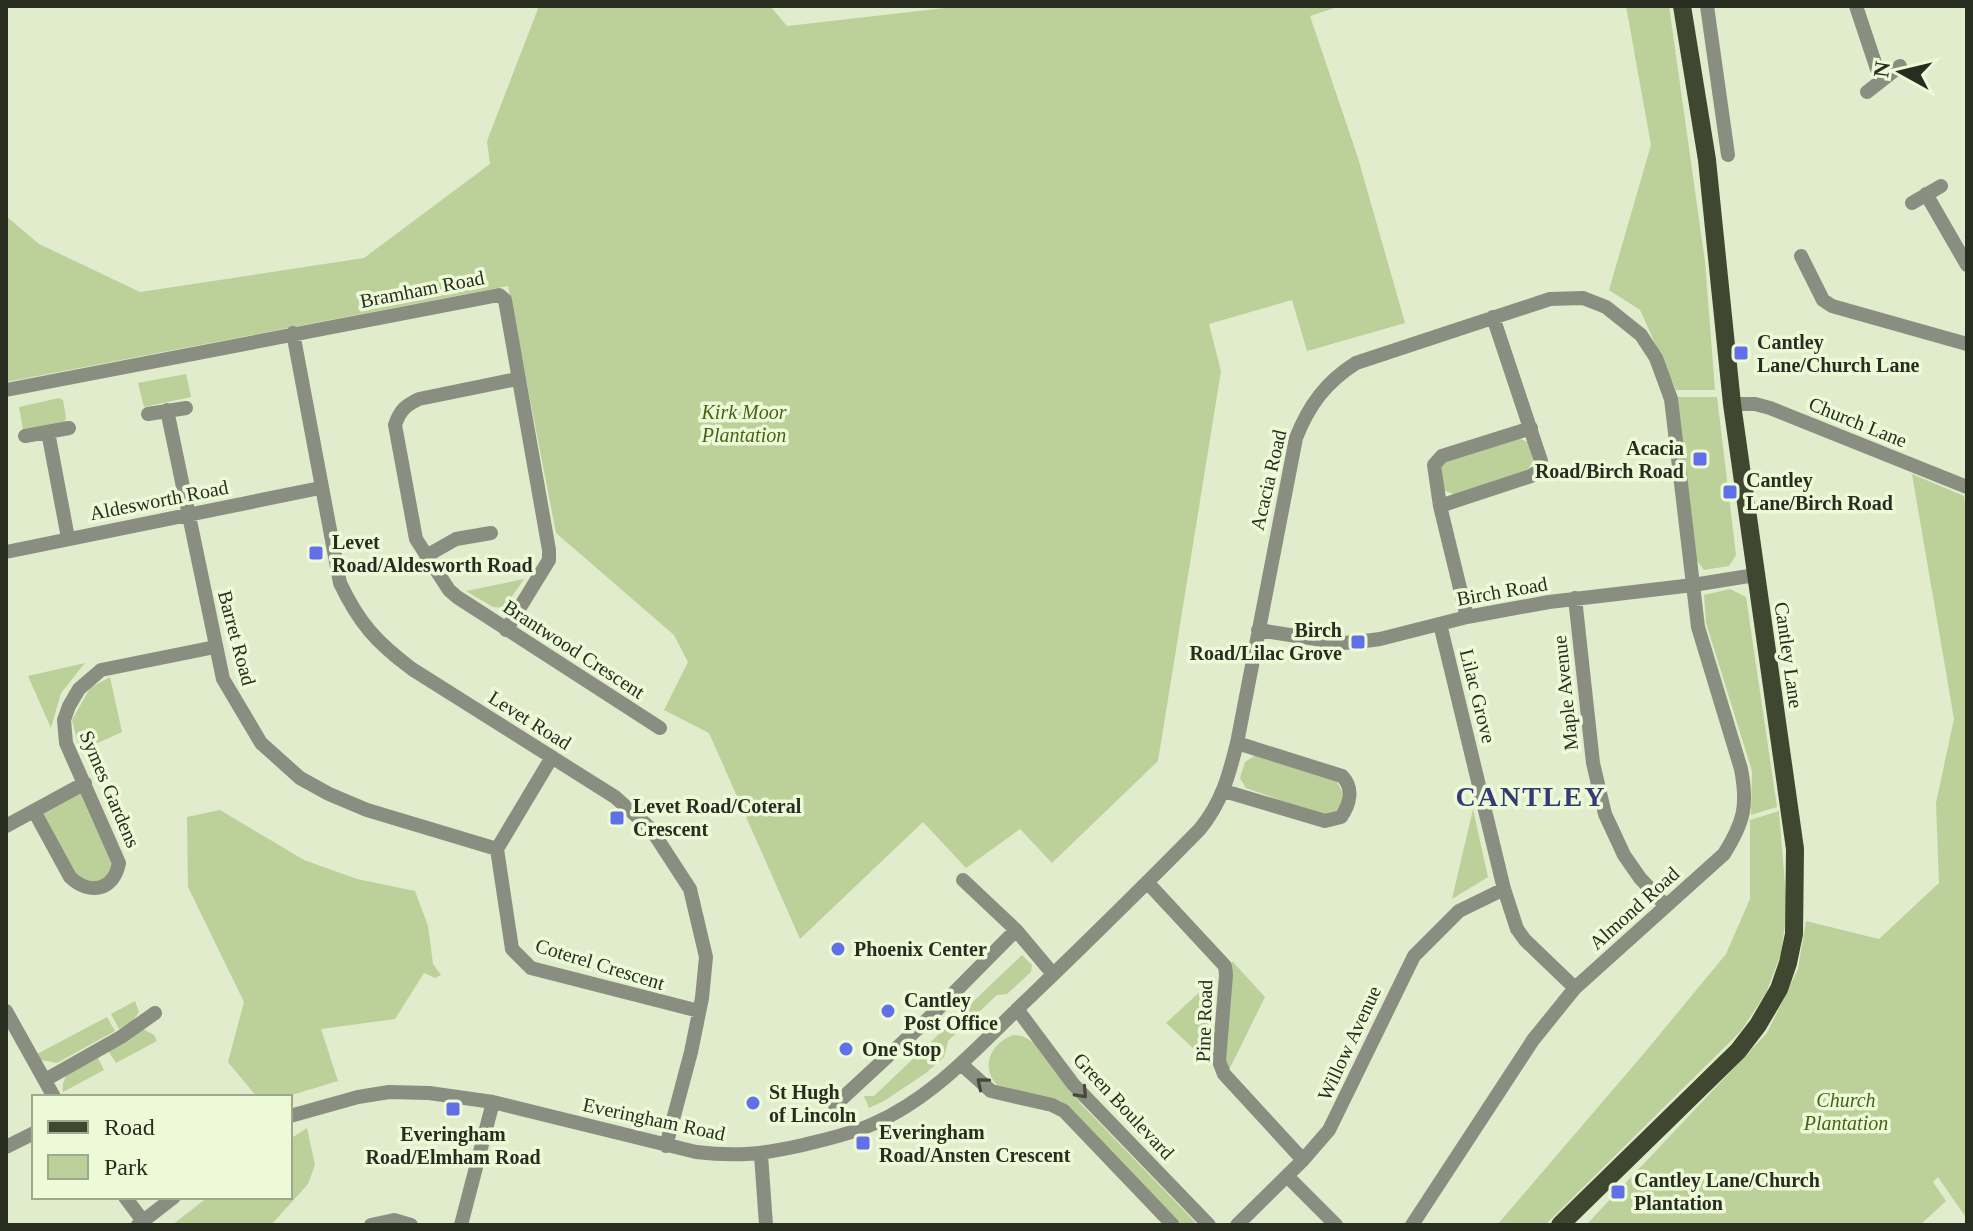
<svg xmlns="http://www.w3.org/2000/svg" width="1973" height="1231" viewBox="0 0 1973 1231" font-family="Georgia,serif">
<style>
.green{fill:#bcd09a}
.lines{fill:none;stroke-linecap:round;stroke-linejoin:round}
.minor{stroke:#898e81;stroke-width:14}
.major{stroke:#3f4730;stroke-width:18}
.oneway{stroke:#454a3d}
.poi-dot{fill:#6170e8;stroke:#edfad8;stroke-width:3}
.labels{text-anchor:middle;stroke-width:7;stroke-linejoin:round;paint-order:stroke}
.street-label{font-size:20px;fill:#282d20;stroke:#edfad8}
.poi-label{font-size:20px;font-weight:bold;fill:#282d20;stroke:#edfad8;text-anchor:start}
.park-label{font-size:20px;font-style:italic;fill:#4c6016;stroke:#edfad8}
.district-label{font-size:28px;font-weight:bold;letter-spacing:2px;fill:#323b76;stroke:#edfad8}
</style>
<rect width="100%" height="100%" fill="#e0eccb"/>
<path class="green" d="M539,6h231l17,20 176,-20h377l-30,10 48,142 47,165 -98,28 -15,-51 -83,24 12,47 -63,390 -106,102 -32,-34 -54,39 -43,-46 -123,117 -91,-206 -45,-23 24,-48 -14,-27 -118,-102 -48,-247 -502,96v-166l33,28 101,48 224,-34 126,-94 -3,-23z
M1626,6h43l36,256 10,128h-39l-36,-80 -31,-20 42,-145z
M186,374l5,23 -47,10 -6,-24z
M1676,397h41l19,158 -7,11 -25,4 -7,-9z
M59,398l4,2 3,18 -2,5 -41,6 -4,-22z
M1518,438l10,4 5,19 -6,10 -71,24 -13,-5 -3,-23 2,-4z
M1912,474l52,22 3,23v700l-29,-42 -5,5 13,19 -26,24h-334l181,-192 31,-64 8,-48 73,18 60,-56 -3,-80 18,-84z
M524,579l-20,29 -11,-1 -27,-16z
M1730,589l16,8 31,210 -26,8 1,-44 -46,-148 -2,-28z
M85,663l-24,30 -10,35 -23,-52z
M110,677l12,55 -42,19 -8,-31 18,-32z
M1256,755l80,26c12,14 7,31 -11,35l-79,-28 -6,-10 5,-16z
M85,783l34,80 -9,19 -32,2 -44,-73z
M1473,809l15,68 -36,22z
M220,810l84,50 53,19 58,12 13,35 5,38 8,11 -6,3 -11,-5 -29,46 -74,10 17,52 -53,16h-28l-29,-35 16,-60 -56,-115 -1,-70z
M1779,811l8,99 -6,44 -15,39 -25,38 -196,194h-48l149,-174 80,-97 24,-55v-79z
M1022,955l10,10 -1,7 -24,22 -10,1 -49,46 -4,16 -18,16 -42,28 -15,7 -5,-12h10z
M1232,961l33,36 -36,73 -5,-9 6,-52z
M1216,977l-8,85 -42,-39z
M135,1001l4,11 -7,10 -13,7 -8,-15z
M107,1017l8,14 -58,32 -16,-3 -4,-6z
M143,1029l11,6 3,6 -41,22 -9,-14z
M1014,1035l8,1 13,7 45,60 115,119v3h-12l-122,-124 -64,-16c-17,-18 -6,-43 17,-50z
M97,1056l7,14 -41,22c-3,-21 18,-27 34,-36z
M307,1128l8,37 -7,19 -37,41h-99l36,-28h82v-58z"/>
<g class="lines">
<path class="minor" d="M1707,6l21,149
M1856,6l25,75
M1867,92l33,-26
M1926,194l41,71
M1912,203l29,-17
M1801,256l22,44 9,6 135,38
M293,333l47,250c19,40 36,59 72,86l203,128 36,32 39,60 16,68 -4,41 -11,54 -25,94
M517,379l-98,20c-13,6 -19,11 -24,26l21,114 33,51 8,7 203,131
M6,390l493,-95 6,5 44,250v10l-43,70
M1732,404h23l15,4 197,79
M167,410l56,269 38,64 39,35 29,16 38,16 130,39
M148,414l38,-6
M48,432l20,106
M25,436l44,-8
M1440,506l91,-30 7,-5 3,-10 -48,-144
M6,552l314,-64
M426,556l30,-17 35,-6
M1575,598l18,165 12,51 19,41 16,23 26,28
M1467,617l-27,-111 -6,-41 8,-9 89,-28
M1440,624l64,265 13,40 8,11 50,48
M1258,630l84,13 16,-1 22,-3 87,-22 82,-15 144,-17 62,-10
M552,757l-55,92 15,100 19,19 168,43
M1224,791l101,30 16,-4c9,-13 13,-29 1,-41l-105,-33
M34,811l36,66c20,19 44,13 49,-14l-53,-120 -2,-23 5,-14 10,-17 22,-19 114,-23
M6,826l79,-43
M963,880l53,50 37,44
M1147,882l78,84 1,9 -7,86 5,13 79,86
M1017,1009l56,75 136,141
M6,1011l48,86
M961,1064l30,27 61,14 12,6 109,114
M45,1080l76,-43 34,-24
M835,1105l93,-86 88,-89
M290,1116l68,-19 31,-5 40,1 64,9 203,50c41,5 67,2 107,-7 24,-6 48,-11 70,-21 63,-27 110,-83 159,-129 57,-55 113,-110 168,-166 22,-27 29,-54 37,-86l59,-305c13,-33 30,-56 60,-75l194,-64 33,-1 23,9 35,28 15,23 15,41 27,228 43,142c7,37 3,53 -17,85l-149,134 -42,52 -121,185
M6,1147l28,-14
M761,1155l5,70
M1287,1176l49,49
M125,1197l18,24
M138,1225l36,-28
M371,1225l23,-5 17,5
M461,1225l32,-123
M1237,1225l66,-65 26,-30 85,-174 45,-45 45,-22"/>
<path class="major" d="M1560,1225l178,-174 20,-26 21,-36 9,-26 6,-29 1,-85 -63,-445 -25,-244 -25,-154"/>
</g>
<defs><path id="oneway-chevron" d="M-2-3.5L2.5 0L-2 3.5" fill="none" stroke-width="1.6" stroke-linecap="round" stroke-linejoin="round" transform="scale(2)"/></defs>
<g class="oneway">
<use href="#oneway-chevron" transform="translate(982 1083) rotate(-140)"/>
<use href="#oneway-chevron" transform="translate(1082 1093) rotate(47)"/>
</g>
<g class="poi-dot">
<rect x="1733" y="345" width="16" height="16" rx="4"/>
<rect x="1692" y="451" width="16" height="16" rx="4"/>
<rect x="1722" y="484" width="16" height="16" rx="4"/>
<rect x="308" y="545" width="16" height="16" rx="4"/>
<rect x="1350" y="634" width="16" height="16" rx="4"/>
<rect x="609" y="810" width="16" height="16" rx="4"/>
<circle cx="838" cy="949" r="8"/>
<circle cx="888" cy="1011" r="8"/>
<circle cx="846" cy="1049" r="8"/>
<circle cx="753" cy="1103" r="8"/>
<rect x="445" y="1101" width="16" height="16" rx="4"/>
<rect x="855" y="1135" width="16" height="16" rx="4"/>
<rect x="1610" y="1184" width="16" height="16" rx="4"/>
</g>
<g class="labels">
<g class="street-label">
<text transform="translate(422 289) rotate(-11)" y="7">Bramham Road</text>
<text transform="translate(1858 422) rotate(22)" y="7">Church Lane</text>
<text transform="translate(1268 480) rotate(-77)" y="7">Acacia Road</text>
<text transform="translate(159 500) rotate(-11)" y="7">Aldesworth Road</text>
<text transform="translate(1502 591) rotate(-10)" y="7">Birch Road</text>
<text transform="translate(237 638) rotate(75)" y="7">Barret Road</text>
<text transform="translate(574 649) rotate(33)" y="7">Brantwood Crescent</text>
<text transform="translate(1789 655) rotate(82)" y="7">Cantley Lane</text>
<text transform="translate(1565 693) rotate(-96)" y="7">Maple Avenue</text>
<text transform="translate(1478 696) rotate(76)" y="7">Lilac Grove</text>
<text transform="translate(530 720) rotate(32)" y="7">Levet Road</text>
<text transform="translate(110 789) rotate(67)" y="7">Symes Gardens</text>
<text transform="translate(1634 908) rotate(-42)" y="7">Almond Road</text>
<text transform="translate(600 964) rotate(17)" y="7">Coterel Crescent</text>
<text transform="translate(1204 1021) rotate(-88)" y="7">Pine Road</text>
<text transform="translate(1349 1043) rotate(-65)" y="7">Willow Avenue</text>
<text transform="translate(1124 1106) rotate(47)" y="7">Green Boulevard</text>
<text transform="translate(654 1119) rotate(12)" y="7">Everingham Road</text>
</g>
<g class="poi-label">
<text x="1757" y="349">Cantley<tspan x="1757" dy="23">Lane/Church Lane</tspan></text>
<text x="1684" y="455" text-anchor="end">Acacia<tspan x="1684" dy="23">Road/Birch Road</tspan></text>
<text x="1746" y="487">Cantley<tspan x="1746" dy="23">Lane/Birch Road</tspan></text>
<text x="332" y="549">Levet<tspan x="332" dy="23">Road/Aldesworth Road</tspan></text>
<text x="1342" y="637" text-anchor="end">Birch<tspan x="1342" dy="23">Road/Lilac Grove</tspan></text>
<text x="633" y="813">Levet Road/Coteral<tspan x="633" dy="23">Crescent</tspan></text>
<text x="854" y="956">Phoenix Center</text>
<text x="904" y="1007">Cantley<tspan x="904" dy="23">Post Office</tspan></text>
<text x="862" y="1056">One Stop</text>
<text x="769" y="1099">St Hugh<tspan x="769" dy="23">of Lincoln</tspan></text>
<text x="879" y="1139">Everingham<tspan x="879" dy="23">Road/Ansten Crescent</tspan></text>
<text x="453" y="1141" text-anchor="middle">Everingham<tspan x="453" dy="23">Road/Elmham Road</tspan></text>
<text x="1634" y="1187">Cantley Lane/Church<tspan x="1634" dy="23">Plantation</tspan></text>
</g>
<g class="park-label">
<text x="744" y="419">Kirk Moor<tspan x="744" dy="23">Plantation</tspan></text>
<text x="1846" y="1107">Church<tspan x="1846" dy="23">Plantation</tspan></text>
</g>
<g class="district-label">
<text x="1531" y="806">CANTLEY</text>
</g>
</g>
<rect width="1973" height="1231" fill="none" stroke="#282d20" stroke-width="16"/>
<rect x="32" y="1095" width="260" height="104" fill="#edfad8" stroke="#9ea88e" stroke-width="2"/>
<rect x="48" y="1121" width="40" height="12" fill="#3f4730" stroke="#9ea88e" stroke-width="2"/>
<text x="104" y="1135" font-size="24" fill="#282d20">Road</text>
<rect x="48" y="1155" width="40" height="24" fill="#bcd09a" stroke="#9ea88e" stroke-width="2"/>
<text x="104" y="1175" font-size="24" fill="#282d20">Park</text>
<g transform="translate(1901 72) rotate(278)" stroke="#edfad8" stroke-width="6" paint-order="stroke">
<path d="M0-6L14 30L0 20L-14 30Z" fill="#282d20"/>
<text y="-12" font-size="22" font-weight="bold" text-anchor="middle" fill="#282d20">N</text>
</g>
</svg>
